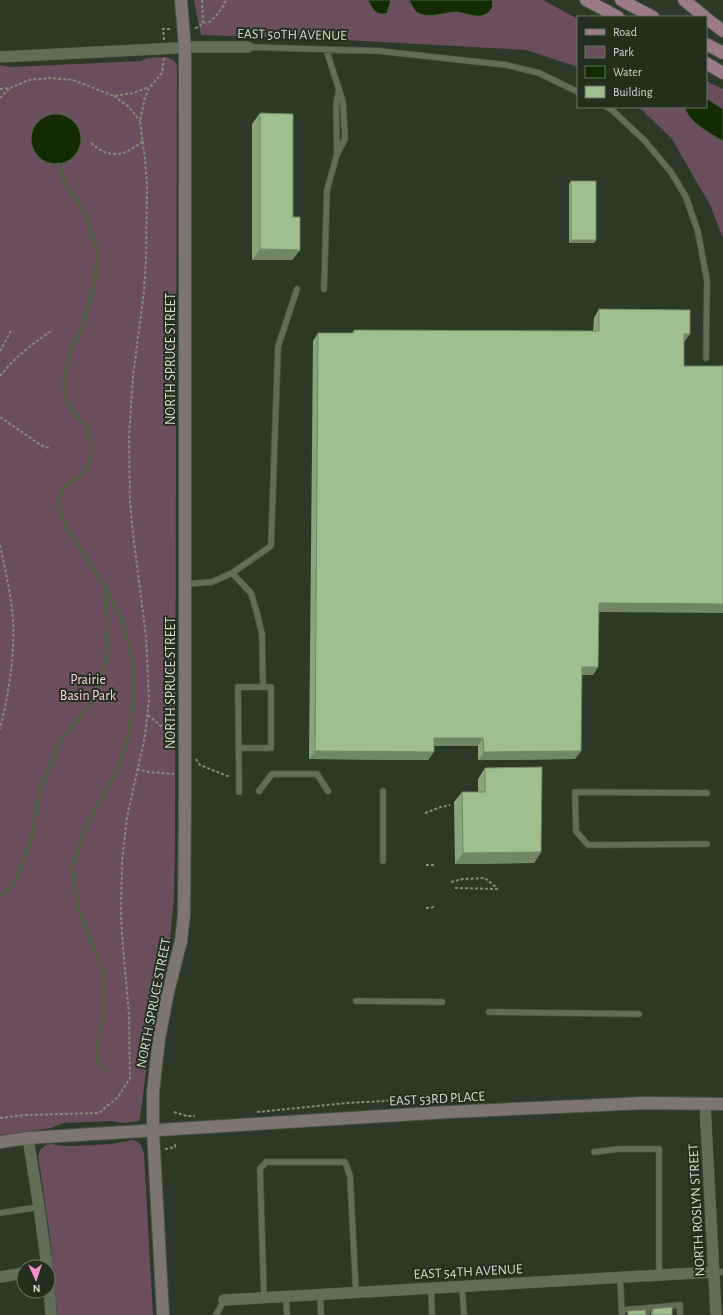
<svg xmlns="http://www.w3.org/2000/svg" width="723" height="1315" viewBox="0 0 723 1315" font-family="'Alegreya Sans',sans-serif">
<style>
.green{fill:#6b4e5e}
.water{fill:#132b01;stroke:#4d603f}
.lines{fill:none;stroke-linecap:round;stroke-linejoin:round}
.stream{stroke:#4d603f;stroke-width:3}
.lane-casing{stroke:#495444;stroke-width:7}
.street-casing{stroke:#495444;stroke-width:12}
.secondary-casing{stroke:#495444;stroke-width:14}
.primary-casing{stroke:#495444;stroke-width:14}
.path{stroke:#808b7b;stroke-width:2;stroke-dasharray:3 2;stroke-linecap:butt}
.lane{stroke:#606e58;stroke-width:5.5}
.street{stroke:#606e58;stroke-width:11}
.secondary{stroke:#7e7570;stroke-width:12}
.primary{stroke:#9c7b88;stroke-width:12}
.wall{fill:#8aa47b}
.shaded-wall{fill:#708664}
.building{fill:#a0bf8f;stroke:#708664}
.labels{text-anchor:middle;stroke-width:4;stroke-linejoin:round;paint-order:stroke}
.street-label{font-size:14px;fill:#d3dbcf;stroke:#232f1c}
.park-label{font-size:14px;fill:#fdcee7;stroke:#232f1c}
</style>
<rect width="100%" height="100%" fill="#2c3926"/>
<path class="green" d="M194,0h349l35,19v48l-52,-17 -200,-11 -125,-4z
M167,57l6,3 4,5 -2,769 -1,64 -5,52 -15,60 -14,109 -2,2 -14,2 -13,-2 -47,2 -13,5 -49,7 -2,-1v-1069l11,2 130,-6 6,-3z
M706,81l17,8v149l-13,-33 -38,-66 -33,-32h67z
M133,1140c8,2 9,7 11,14l9,161h-96l-8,-85 -11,-75 3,-6 5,-4 5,-1 11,2h13l37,-2z"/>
<path class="water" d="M368,0h23l-4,13c-10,4 -15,-4 -19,-13z
M409,0h83c1,5 1,8 -2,11 -10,11 -23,1 -36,1 -10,1 -23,6 -34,2 -6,-2 -8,-9 -11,-14z
M706,98l17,11v32c-11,-6 -37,-21 -38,-34h21z
M31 139a25 25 0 1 1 50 0a25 25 0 1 1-50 0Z"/>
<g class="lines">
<path class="stream" d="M58,164l8,22 9,11 10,18 12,35 -2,33 -12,42 -12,26 -7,23v22l10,17 12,13 5,16 -1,19 -8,14 -17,11 -7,15 7,24 40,62 18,35 10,41v38l-6,40 -12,33 -30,54 -13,41 6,39 25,65v42l-7,34 1,12 8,10
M0,897l14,-13 17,-44 8,-47 20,-50 34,-42 15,-46 -3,-66"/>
<g class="lane-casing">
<path id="lane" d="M248,47l131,4 128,14 32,8 39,19
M607,107l5,3 32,30 27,32 15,25 12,35 9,49 -1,77
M337,152l-1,-46 3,-17
M324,289l3,-99 10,-36 8,-15 -2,-37 -17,-53
M232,573l19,20 6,20 5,21 1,53
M185,584l27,-2 20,-9 39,-27 7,-199 19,-58
M239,748h32v-61h-33l1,90v15
M259,791l13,-17h45l11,17
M383,791v70
M707,793l-132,-1 1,39 12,14 119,-1
M356,1001l86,1
M489,1012l150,2
M594,1152l25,-3h40v126
M0,1213l39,-6
M714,1272h9
M620,1277l2,38
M462,1287l2,28
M431,1288l1,27
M320,1295l1,20
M286,1297l1,18
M264,1298l-4,-129 6,-7h79l5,14 6,117
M647,1308l33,-3v10
M622,1310l25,-2v7
M216,1315l8,-15"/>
</g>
<g class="street-casing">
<path id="street" d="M0,57l197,-10h51
M705,1104l11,211
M28,1138l11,69 8,60
M48,1273l3,42
M0,1277l24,-4
M224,1300l490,-28"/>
</g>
<g class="secondary-casing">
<path id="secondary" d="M0,1142l28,-4 421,-26 196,-9 78,1
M163,1315l-10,-184v-39l6,-53 9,-47 13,-51 3,-26 1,-122v-745l-4,-48"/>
</g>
<g class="primary-casing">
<path id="primary" d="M586,0l32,17
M621,0l32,17
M684,0l21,17
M706,18l17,13
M706,44l17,9
M706,63l17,10"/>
</g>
<path class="path" d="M202,0l1,23
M195,28c6,-1 4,-3 8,-5 2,-1 5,0 6,-1 7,-5 14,-14 17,-22
M164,40l-1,-11h9
M0,89l10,-1 19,-8 22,-2 22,2 41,16 19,-3 16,-6
M114,96l15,11 11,14
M0,98l9,-9
M91,143c19,17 33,13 52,-2
M0,351l11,-20
M0,376c15,-19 33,-33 53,-46
M0,417l42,29 7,2
M0,545c5,24 11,49 13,73 2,38 -4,74 -13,111
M148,715l27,23
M196,759l4,6 30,12
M137,769l12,3 25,2
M425,813l16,-6 9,-2
M426,865h8
M451,882l12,-3 22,-1 13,11
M455,888l42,1
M426,908l9,-1
M174,1112l13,4h8
M257,1112l89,-9 38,-2 53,-7
M0,1118l25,-3 74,-2 19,-16 12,-19 -1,-64 -7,-78 -1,-24 1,-50 5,-45 18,-81 4,-36 -3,-63 -13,-103 -3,-33 -1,-63 4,-62 11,-85 2,-31 1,-74 -2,-27 -5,-38 5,-24 5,-10 12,-14 2,-15
M165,1149l10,-2v-5"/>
<use href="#lane" class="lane"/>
<use href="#street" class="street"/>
<use href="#secondary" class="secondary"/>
<use href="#primary" class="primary"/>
</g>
<path class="wall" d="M260,113l33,104 7,33 -8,10h-40v-136z
M571,181l25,59 -2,3h-25v-59z
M599,309l91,25 -6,8 -85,270 -1,55 -5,8h-11l-7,84 -97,1v-14h-44l-6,14 -119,-1 4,-418 5,-8h34l2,-3 239,1 1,-13z
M485,768l56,84 -7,11 -79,1 -1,-62 8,-10h16v-13z
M653,1309l19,6h-21v-3z"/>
<path class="shaded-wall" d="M571,240h25l-2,3h-25z
M260,249l40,1 -8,10h-40z
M684,334h6l-6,8h-6z
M599,603l124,1v9l-130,-1z
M582,667h16l-5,8h-17z
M434,738h49l-5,8h-50z
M315,751l119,1 -6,8 -119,-1z
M581,751l-6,8 -97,1 6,-8z
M541,852l-7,11 -79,1 8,-11z"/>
<path class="building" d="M260,113l33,1v103h7v33l-40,-1z
M571,181h25v59h-25z
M599,309l91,1v24h-6v32h39v238l-124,-1 -1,64h-16l-1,84 -97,1 -1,-14h-49v14l-119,-1 3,-418h36v-3l245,1z
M542,767l-1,85 -78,1 -1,-61h23v-24z
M672,1307v8h-21l2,-1v-5z
M645,1310l1,5h-18v-4z"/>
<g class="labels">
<g class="street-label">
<text transform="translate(292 34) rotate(1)" y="5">EAST 50TH AVENUE</text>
<text transform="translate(170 359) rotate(-90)" y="5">NORTH SPRUCE STREET</text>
<text transform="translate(170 683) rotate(-90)" y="5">NORTH SPRUCE STREET</text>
<text transform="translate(153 1003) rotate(-79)" y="5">NORTH SPRUCE STREET</text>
<text transform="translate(437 1098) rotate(-3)" y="5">EAST 53RD PLACE</text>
<text transform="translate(696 1210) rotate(-93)" y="5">NORTH ROSLYN STREET</text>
<text transform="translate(468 1271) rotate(-3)" y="5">EAST 54TH AVENUE</text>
</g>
<g class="park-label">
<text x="88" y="684">Prairie<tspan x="88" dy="16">Basin Park</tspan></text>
</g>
</g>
<rect x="577" y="16" width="130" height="92" fill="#232f1c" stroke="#697464"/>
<rect x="585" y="29" width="20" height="6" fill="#9c7b88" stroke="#697464"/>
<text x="613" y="36" font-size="12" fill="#d3dbcf">Road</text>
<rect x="585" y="46" width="20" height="12" fill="#6b4e5e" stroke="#697464"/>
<text x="613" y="56" font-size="12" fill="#d3dbcf">Park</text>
<rect x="585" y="66" width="20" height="12" fill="#132b01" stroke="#697464"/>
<text x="613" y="76" font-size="12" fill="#d3dbcf">Water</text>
<rect x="585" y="86" width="20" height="12" fill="#a0bf8f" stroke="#697464"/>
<text x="613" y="96" font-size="12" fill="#d3dbcf">Building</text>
<g transform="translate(36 1279) rotate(177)"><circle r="19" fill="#232f1c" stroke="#697464"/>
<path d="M0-3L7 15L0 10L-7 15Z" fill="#f890cd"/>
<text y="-6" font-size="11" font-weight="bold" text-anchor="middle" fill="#d3dbcf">N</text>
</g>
</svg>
